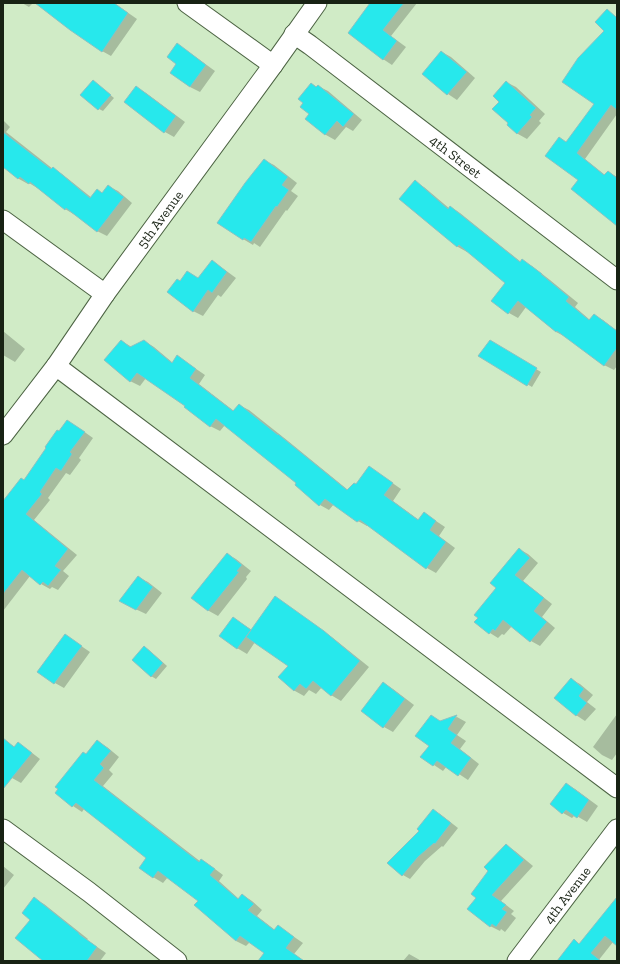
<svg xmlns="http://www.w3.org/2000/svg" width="620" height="964" viewBox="0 0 620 964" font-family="'Zilla Slab',serif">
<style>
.shadow{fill:#0003}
.building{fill:#27e8ec;stroke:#8ac2c3}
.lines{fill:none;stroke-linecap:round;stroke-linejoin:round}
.minor-casing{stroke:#4c6343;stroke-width:21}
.minor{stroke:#fff;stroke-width:19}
.labels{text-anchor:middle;stroke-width:3;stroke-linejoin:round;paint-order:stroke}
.street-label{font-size:14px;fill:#182214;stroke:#d0ebc6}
</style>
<rect width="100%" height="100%" fill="#d0ebc6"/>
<path class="shadow" d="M22,3h11l-4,4z
M37,3h77l23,16 -26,37 -9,-5z
M372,3h45l-26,33 15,11 -14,18 -9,-6z
M617,46v68l-32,45 20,16 3,-3 9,5v48l-38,-45 -12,-37 28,-39z
M186,50l29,21 -15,21 -10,-5 -19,-14z
M442,52l9,5 24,21 -18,22 -9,-6 -25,-20z
M506,82l10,5 29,27 -6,7 2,2 -14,16 -9,-5 -10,-9 2,-2 -10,-22z
M97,84l17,14 -11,13 -4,-2z
M312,84l5,3 1,-1 10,5 34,29 -9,11 -7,-4 -11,13 -9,-5 -20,-16 5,-5z
M137,88l9,5 39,29 -11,15 -9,-5 -39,-30z
M3,120l7,7 -4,5 47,37v-1l9,6 30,24 11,-4 5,-8 10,5 14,12 -25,33 -10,-5 -22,-17v1l-10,-6 -26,-20 -10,-6 -1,1 -9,-5 -16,-14z
M264,160l10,5 23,18 -6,8 7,5 -11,15 -1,-1 -26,37 -6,-4 -1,2 -10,-6 -24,-17z
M415,182l9,5 26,22 1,-2 9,6 61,49 1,-1 10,5 18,14 28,23 -3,4 15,13 4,-5 9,5 14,11v35l-3,4 -10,-5 -38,-28 -10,-5 -30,-25 -8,11 -9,-5 -3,-31 -38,-31 -1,1 -9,-5 -58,-48z
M212,261l9,6 15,11 -15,19 -3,-2 -15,21 -10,-5 -13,-29 19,-3z
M3,331l22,18 -10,13 -12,-7z
M121,341l11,6 12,-6 10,6 19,16 4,-7 9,6 19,13 -6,9 35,27 5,-6 10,5 39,31 60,49 30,-17 23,16 -8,12 26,19 5,-7 21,14 -6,9 16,12 -19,25 -9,-5 -58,-43 -2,1 -9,-5 -24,-17 -5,6 -9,-5 -22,-22 -73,-58 -5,6 -10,-5 -24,-21 -40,-27 -6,8 -10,-5z
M490,342l51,30 -9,15 -52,-31z
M76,426l17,12 -14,20 2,2 -11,15 -4,-2 -18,25 2,2 -16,20 43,35 -14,16 6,5 -11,14 -6,-3 -2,2 -9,-5 -11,-8 -27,35v-94l21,-36 35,-48z
M519,549l9,5 10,9 -15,18 29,23 -10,13 13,11 -15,18 -9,-5 -19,-15 -8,9 -2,-1 -4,4 -8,-5 7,-45z
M227,554l9,5 15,12 -5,6 1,2 -29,37 -9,-5 -16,-13z
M138,577l10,5 14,11 -16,21 -17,-8z
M284,603l49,35 36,29 -28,34 -10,-6 -9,-8 -6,7 -7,-4 -5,6 -9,-5 -15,-14 9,-11 -34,-24 -8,12 -10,-6 -4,-30 19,12z
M65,635l25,17 -26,36 -9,-5z
M145,647l4,3 18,16 -11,13 -5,-3z
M571,679l9,5 13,11 -6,7 9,7 -11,12 -9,-6z
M384,683l9,6 21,16 -21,27 -9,-5z
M617,714v39l-5,7 -10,-5 -9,-8z
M457,717l9,5 -9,13 9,6 -6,8 19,15 -11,16 -21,-14 -4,5 -21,-14 8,-11 11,-24z
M97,741l10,6 12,10 -10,13 4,4 -10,12 98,76 1,-2 9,6 12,9 -4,6 20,18 4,-4 9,6 10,9 -5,6 18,14 3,-4 9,6 16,11 -9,11 10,7h-42l3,-8 -15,-11 -4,4 -10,-5 -37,-41 -31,-23 -5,6 -10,-6 -5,-19 -64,-49 -2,3 -9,-6 -17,-13z
M7,742l8,5 3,-3 9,5 13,10 -19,24 -18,-10v-25z
M566,784l9,5 23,17 -11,16 -12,-7 -3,3 -9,-5z
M433,810l7,4 18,14 -15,19 -1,-1 -17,15 -15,18 -7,-4 -14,-12 31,-32z
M506,845l9,6 18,15 -32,35 13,10 -3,3 5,4 -11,14 -4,-3 -1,2 -10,-5 -13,-28z
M3,866l11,9 -11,14z
M34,899l10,5 44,35 -1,1 19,13 -6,8h-55l-14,-42z
M617,903v42l-4,-3 -15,19h-40l16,-20 6,3z
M409,954l9,5 3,2h-18z"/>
<path class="building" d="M35,3h79l14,10 -26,39 -32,-22z
M370,3h34l-21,27 14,11 -14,19 -35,-27z
M607,9l9,8 1,-1v94l-6,-5 -34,48 27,22 4,-4 9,7v48l-46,-37 7,-9 -33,-24 14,-19 7,5 28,-38 -32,-22 16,-24 26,-27 -9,-9z
M177,43l29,22 -16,22 -20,-14 6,-9 -9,-7z
M441,51l26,21 -20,23 -25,-21z
M93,80l18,15 -13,15 -18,-15z
M506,81l30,27 -6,7 2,2 -15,17 -10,-9 1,-2 -16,-14 7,-7 -6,-6z
M311,83l5,4 2,-2 36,29 -11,13 -6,-6 -12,14 -20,-16 4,-5 -9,-7 3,-4 -5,-4z
M136,86l40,30 -12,17 -40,-31z
M3,132l48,37 2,-2 37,31 7,-9 5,4 6,-8 16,12 -27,35 -31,-24 -1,2 -35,-28 -1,2 -9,-7 -2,2 -15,-12z
M264,159l24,18 -6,8 7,5 -12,17 -1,-1 -25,36 -7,-4 -1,2 -26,-17 28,-40z
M415,180l33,29 2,-3 70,56 2,-3 20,15h-1l28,23 -3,4 23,19 5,-6 23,17v17l-13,18 -47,-35 -1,1 -38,-31 -10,13 -17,-13 14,-18 -46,-38 -2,2 -58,-48z
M212,260l15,12 -15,21 -4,-3 -15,22 -26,-20 10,-13 3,2 7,-10 11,7z
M121,340l9,7 14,-7 28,23 5,-8 19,14 -6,9 43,33 6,-7 39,31v-1l69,56 7,-7 2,1 13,-18 24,17 -9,12 34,25 6,-8 12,9 -6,9 16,12 -20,27 -66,-49 -3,2 -32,-23 -6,7 -24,-21 1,-2 -80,-64 -6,8 -26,-20 1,-1 -48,-33 -7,9 -26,-22z
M490,340l47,28 -10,18 -49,-30z
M67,420l18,12 -15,20 2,2 -11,17 -5,-3 -16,24 2,2 -16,20 42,35 -13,17 6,4 -13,16 -5,-4 -3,3 -18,-15 -19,24v-93l18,-23 3,2 22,-32 -1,-1 12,-17 2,1z
M519,548l11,10 -15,17 29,23 -10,13 13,11 -17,20 -27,-22 -8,11 -2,-2 -4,5 -15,-12 4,-4 -4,-3 22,-27 -6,-5z
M227,553l15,12 -5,6 2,1 -31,39 -17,-13z
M138,576l15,11 -17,23 -17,-9z
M275,596l49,35 36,30 -29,35 -18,-15 -7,8 -6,-5 -6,7 -16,-14 10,-11 -42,-29z
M233,617l18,13 -14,19 -18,-13z
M65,634l17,12 -28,38 -17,-12z
M144,646l19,17 -12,14 -19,-17z
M571,678l13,11 -5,7 8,7 -11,13 -22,-18z
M383,682l22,17 -22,29 -22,-17z
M431,715l9,6 17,-6 -9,14 9,6 -6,8 20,15 -13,18 -21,-15 -4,5 -13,-9 9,-11 -14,-10z
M3,738l11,9 4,-5 14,11 -29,36z
M97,740l14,11 -11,13 4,4 -10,12 105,82 2,-3 14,10 -5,6 28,24 4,-5 12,10 -6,6 26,20 4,-5 16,12 -8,11 18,13h-46l6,-8 -24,-17 -4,5 -42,-36 4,-4 -40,-30 -5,7 -14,-10 7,-10 -70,-55 -4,4 -17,-14 3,-4 -3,-2 28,-35 3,2z
M566,783l23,17 -12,18 -11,-8 -4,4 -12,-10z
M433,809l18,14 -16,21 -1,-1 -16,14 -16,19 -15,-13 32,-32 -2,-2z
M506,844l18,16 -32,35 14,10 -4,4 5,3 -11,15 -4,-3 -2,3 -23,-18 9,-11 -5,-4 17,-23 -4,-4z
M34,897l45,36v1l18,13 -10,14h-44l-28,-23 15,-18 -8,-7z
M617,897v49l-12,-10 -14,17 10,8h-44l17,-22 5,5z"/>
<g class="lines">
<g class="minor-casing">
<g id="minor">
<path d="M187,3l86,62"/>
<path id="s1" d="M294,34l16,11 307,235"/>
<path d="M3,220l102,74"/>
<path d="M56,366l561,422"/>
<path id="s2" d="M3,435l53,-69 49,-72 168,-229 44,-62"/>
<path d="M3,829l86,63 88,69"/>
<path id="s3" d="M517,961l100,-132"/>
</g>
</g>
<use href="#minor" class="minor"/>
</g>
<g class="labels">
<g class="street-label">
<text dy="5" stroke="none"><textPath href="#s1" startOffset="203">4th Street</textPath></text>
<text dy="5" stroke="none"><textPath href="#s2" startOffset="267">5th Avenue</textPath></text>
<text dy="5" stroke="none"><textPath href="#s3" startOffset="83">4th Avenue</textPath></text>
</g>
</g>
<rect width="620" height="964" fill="none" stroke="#182214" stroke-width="8"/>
</svg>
